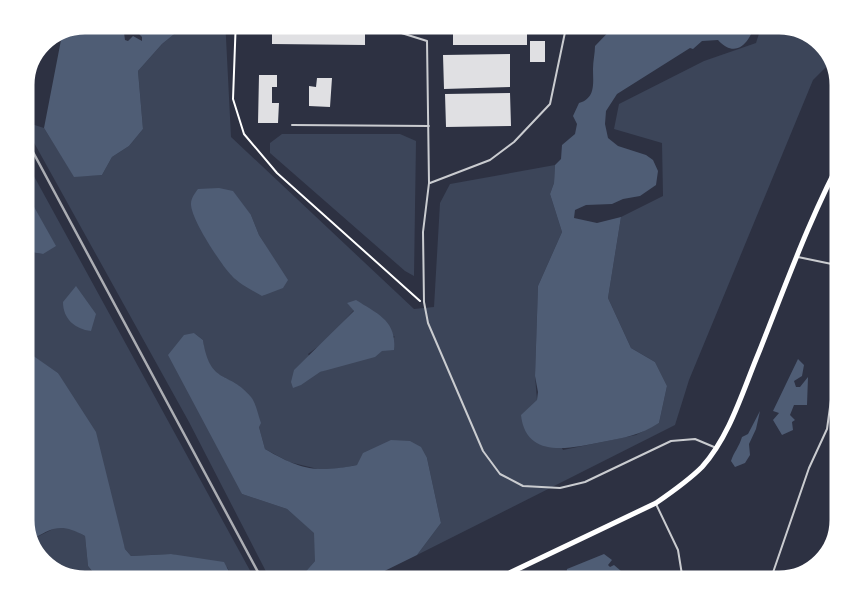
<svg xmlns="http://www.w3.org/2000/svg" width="864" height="605" viewBox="0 0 864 605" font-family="'Nunito Sans',sans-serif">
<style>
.green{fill:#3c4559;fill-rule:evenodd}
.water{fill:#4f5d75}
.building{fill:#e0e0e3}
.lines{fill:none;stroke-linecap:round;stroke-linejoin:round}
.path{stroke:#fff;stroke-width:2}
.service{stroke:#caccd0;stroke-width:2}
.secondary{stroke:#fff;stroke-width:5}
.rail{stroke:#abadb3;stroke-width:2.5}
.rim{fill:none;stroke:#fff;stroke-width:9}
</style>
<rect width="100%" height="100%" fill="#2d3142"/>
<path class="green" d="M194,18h31l6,119 183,172 20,-2 6,-104 10,-19 105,-19 -1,18 -4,11 12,38 -24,54 -3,90 2,24 26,50 73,-15 23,-12 8,-37 -12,-24 -24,-14 -23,-50 13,-81 42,-21 -1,-53 -48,-14 5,-25 85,-43 52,-18 8,-25h16l40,13 14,28 -21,21 -124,300 -14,45 -258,130 24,-32 -14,-65 -70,7 -31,6 -37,-9 -24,-13 -6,-22 -23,-42 -23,-14 -8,-16 -2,-15 -9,-7 48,161 45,15 28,24v28l-18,22 1,4h-24l-85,-165 -167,-301 22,7 30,48 28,-1 10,-18 17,-11 14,-17 -5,-58 24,-27zM251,215l8,20 18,29 -14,32 -31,-20 -24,-34zM347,303l48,34 -59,29 -16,6 -12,-18 19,-14 27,-30z
M282,134h118l16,7 -2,135 -9,-5 -135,-118v-10z
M18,147l241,440h-22l-10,-20 -56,-13 -40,2 -6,-7 -67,-176 -40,-26v-97l25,4 -10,-49 -15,-3z
M57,527l14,1 14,8 3,30 17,21h-21l-40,-13 -17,-32z"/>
<path class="water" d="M84,18l22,3 9,-1 8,5 2,15 3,1 5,-5 9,5v-4l-19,-19h71l-32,26 -24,27 5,58 -14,17 -17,11 -10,18 -28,2 -30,-49 17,-88 -1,-13z
M622,18h134c-3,20 -18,44 -38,22l-16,1 -9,8 -3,-1 -73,46 -11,17 -1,13 3,14 10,8 28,9 7,5 5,11 -2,14 -16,11 -17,3 -11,5 -26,1 -11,5 -1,8 23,5 24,-6 -13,81 23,50 24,14 12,24 -8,37c-18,12 -36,15 -57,19 -31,6 -76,18 -81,-27l16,-15 1,-8 -3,-16 3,-90 24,-54 -12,-38 4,-11 1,-18 6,-6 1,-14 13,-11 2,-10 -4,-8 6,-13c17,-5 14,-20 14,-34 0,-8 2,-16 2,-23z
M219,188l14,3 18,24 8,20 29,45 -5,8 -21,8c-10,-6 -23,-12 -31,-21 -11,-12 -40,-56 -40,-71 0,-6 4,-11 7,-15z
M18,202l15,3 23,41 -13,8 -25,-4z
M76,286l20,28 -5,17c-16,-2 -28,-12 -28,-29z
M356,300c22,14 41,21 38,50l-12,1 -7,6 -55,15 -19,13 -8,3 -2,-6 3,-12 60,-59 -7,-8z
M194,333l9,7c7,46 26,30 48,57 5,6 7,18 10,26l-2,4 6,22c36,21 51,24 92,16l6,-12 28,-13 19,1 11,6 6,11 14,65 -24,32 -65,32h-54l-2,-4 19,-22 -1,-28 -27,-24 -45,-15 -74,-139 16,-20z
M19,346l39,27 38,59 29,117 6,7 40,-2 53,8 13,25h-132l-17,-21 -3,-30c-26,-15 -34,-7 -58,6l-9,-17v-82l6,-3 7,-17 -6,-7 -7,1z
M798,359l6,6 -2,11 -8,5 2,6h4l8,-10 -1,28h-13l-4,10 5,5 -3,2 1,8 -11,5 -9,-15 6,-7 -6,-2z
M841,387h5v41h-3l-1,4 -4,-2 2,-5 -4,-11 6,-10 -6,-7z
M760,411l-4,18 -7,15 1,11 -5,8 -10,4 -4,-6c3,-9 8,-14 11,-24l6,-3z
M604,554l8,6 -4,5 2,2 4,-2 7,6 -10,8 -1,8h-45l2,-18z"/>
<path class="building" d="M453,18h70v7h4v20h-74z
M272,25h93v20l-93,-1z
M530,41h15v21h-15z
M510,54v33l-66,2 -1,-34z
M259,75h18v12h-5v16h7l-1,20h-20z
M317,78h15l-2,29 -21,-1v-20l7,1z
M510,93l1,33 -65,1 -1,-33z"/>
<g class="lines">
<path class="path" d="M236,18l-3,81 11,35 33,39 143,128"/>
<path class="service" d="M395,31l32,10 2,142 -6,49 1,70 4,21 55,128 17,23 23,12 37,2 25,-6 86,-41 24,-2 19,8
M292,125l137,1
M430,183l60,-23 24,-18 36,-38 18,-86
M798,257l48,10
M656,504l22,46 6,37
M768,587l41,-119 18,-39 8,-58 11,-16"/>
<path class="secondary" d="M480,587l176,-84c16,-11 32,-22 46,-36 28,-31 41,-77 57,-115 27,-68 52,-138 87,-202"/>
<path class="rail" d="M18,124l248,463"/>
</g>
<path d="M0 0H864V605H0ZM85 30H779A55 55 0 0 1 834 85V520A55 55 0 0 1 779 575H85A55 55 0 0 1 30 520V85A55 55 0 0 1 85 30Z" fill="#fff" fill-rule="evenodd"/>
<path class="rim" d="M85 30H779A55 55 0 0 1 834 85V520A55 55 0 0 1 779 575H85A55 55 0 0 1 30 520V85A55 55 0 0 1 85 30Z"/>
</svg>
